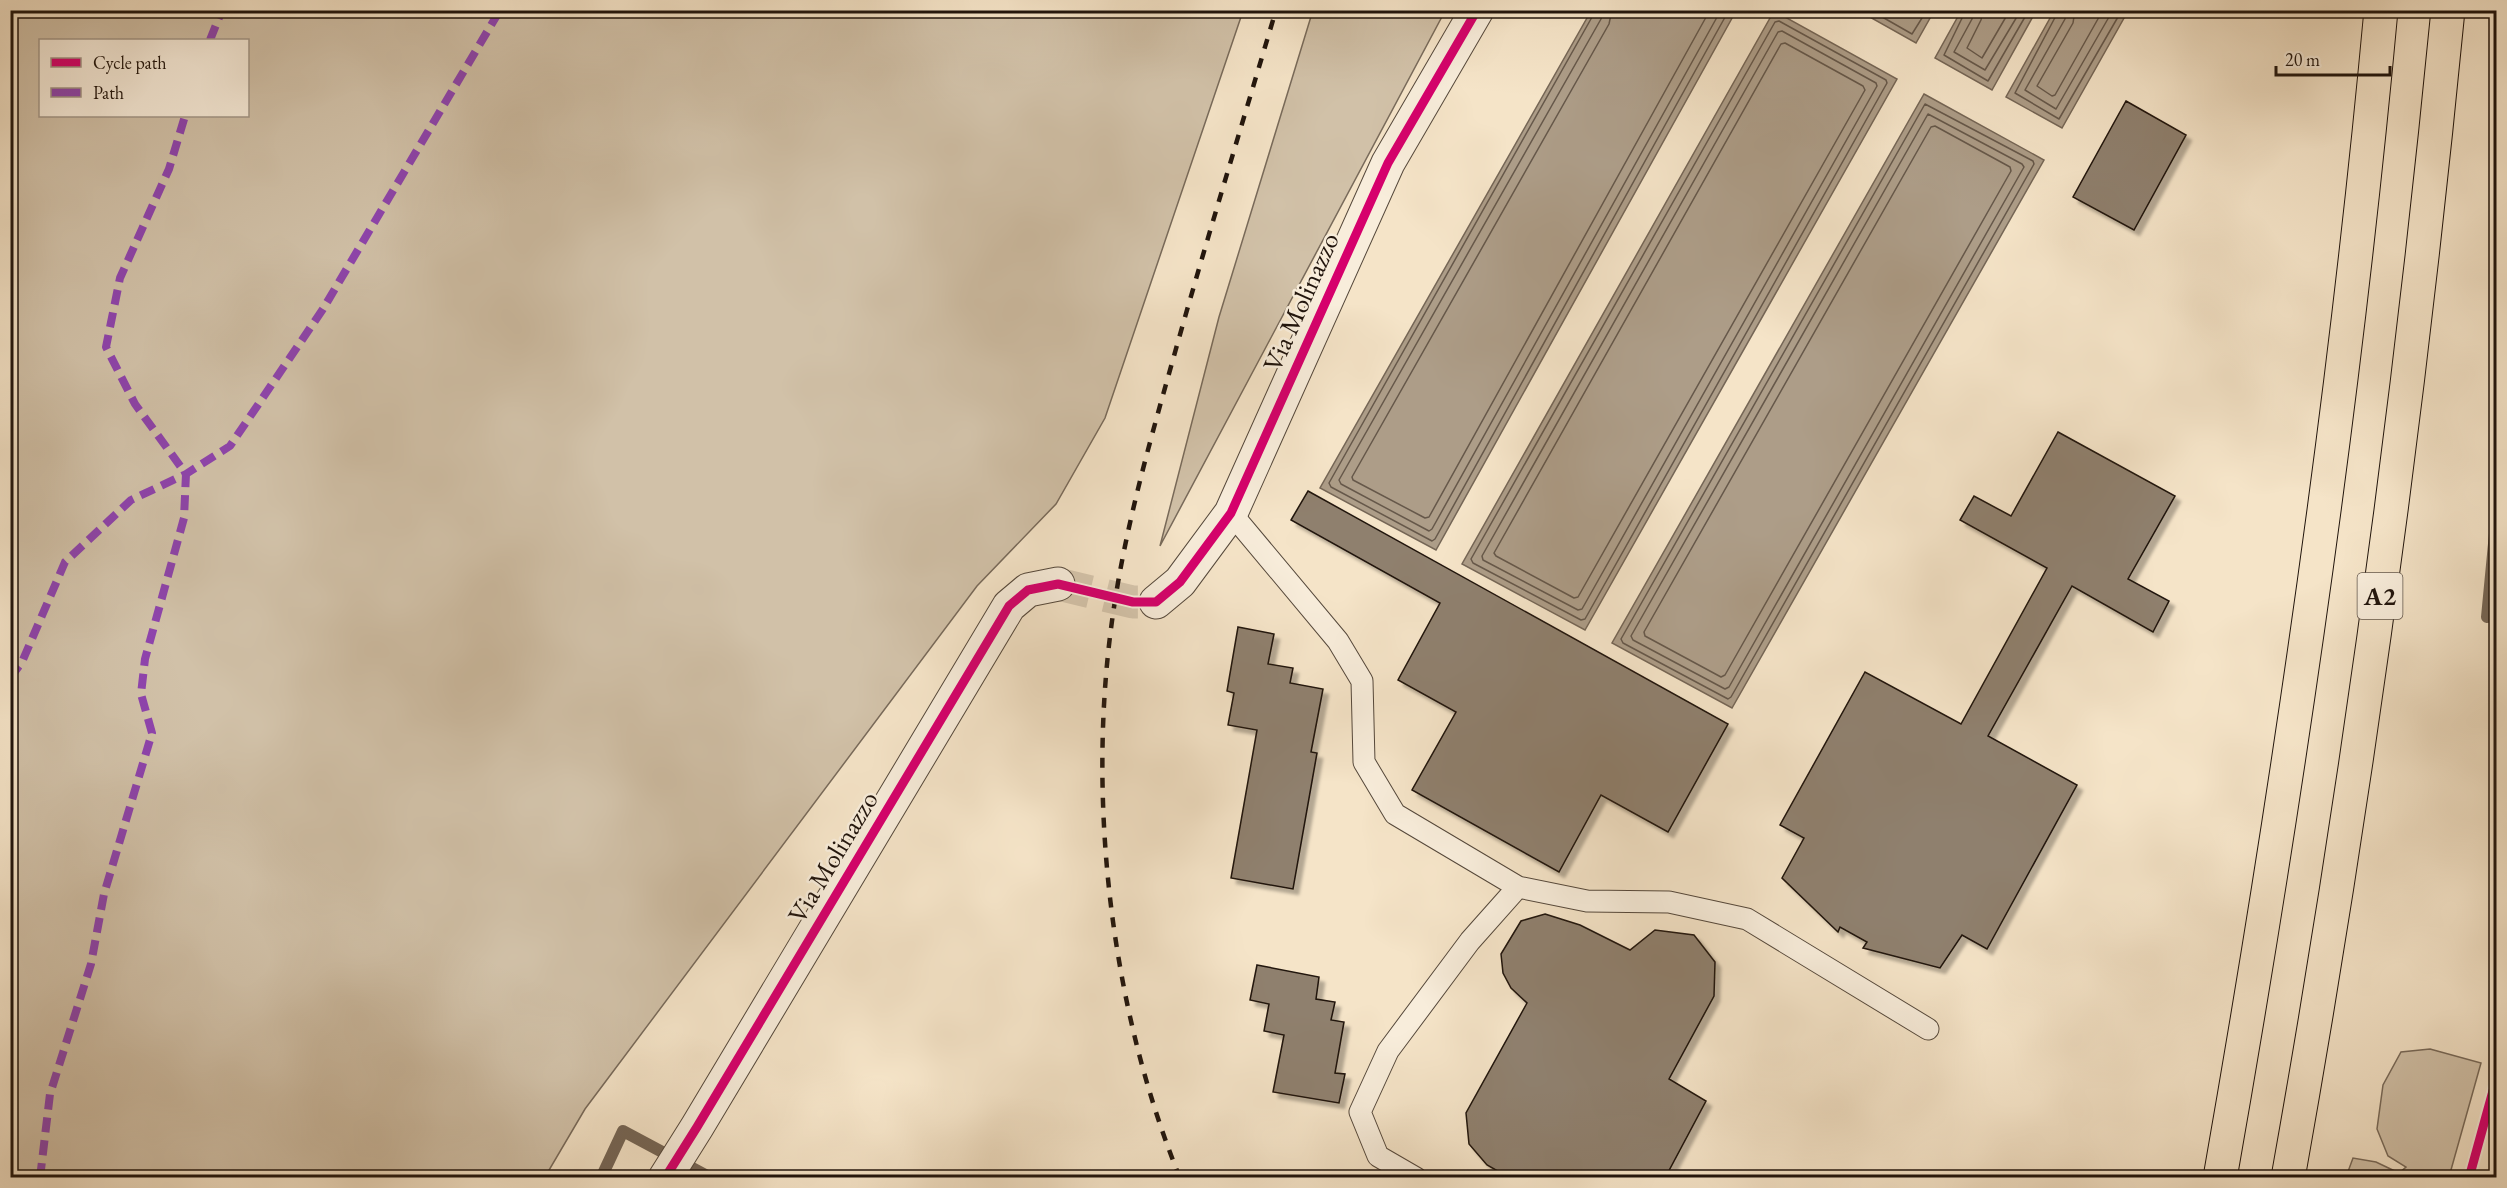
<svg xmlns="http://www.w3.org/2000/svg" width="2507" height="1188" viewBox="0 0 2507 1188" font-family="'EB Garamond',serif">
<style>
.green{fill:#d1c1a8;stroke:#786a5a;stroke-width:1.5;fill-rule:evenodd}
.water{fill:#ad9d88;stroke:#756656;stroke-width:1.5}
.lines{fill:none;stroke-linecap:round;stroke-linejoin:round}
.shore{stroke:#66584a;stroke-width:1.5}
.stream{stroke:#756656;stroke-width:12}
.building{fill:#8f806e;stroke:#20140c;stroke-width:1.5;filter:url(#shadow)}
.street-tunnel{stroke:#d5c5ac;stroke-width:33;stroke-dasharray:33 16;stroke-linecap:butt}
.lane-casing{stroke:#55483b;stroke-width:23}
.street-casing{stroke:#55483b;stroke-width:35}
.highway-casing{stroke:#20140c;stroke-width:35}
.lane{stroke:#f8eddb;stroke-width:21}
.street{stroke:#f8eddb;stroke-width:33}
.highway{stroke:#f5e4c8;stroke-width:33}
.rail{stroke:#20140c;stroke-width:4.5;stroke-dasharray:10 10;stroke-linecap:butt}
.quiet{stroke:#8e44ad;stroke-width:8;stroke-dasharray:15 8;stroke-linecap:butt}
.cycleway-casing{stroke:#f8eddb;stroke-width:13}
.cycleway{stroke:#d6006c;stroke-width:9}
.labels{text-anchor:middle;stroke-width:5;stroke-linejoin:round;paint-order:stroke}
.shield{fill:#f8eddb;stroke:#61554a;stroke-width:1.5}
.shield-label{font-size:26px;font-weight:bold;fill:#20140c}
.street-label{font-size:27px;fill:#20140c;stroke:#f8eddb}
</style>
<defs>
<filter id="shadow"><feDropShadow dx="5.5" dy="5.5" stdDeviation="1.5" flood-color="#0004"/></filter>
</defs>
<rect width="100%" height="100%" fill="#f5e4c8"/>
<filter id="stains"><feTurbulence type="fractalNoise" baseFrequency=".00333" numOctaves="4"/><feColorMatrix values="0 0 0 0 .2 0 0 0 0 .09 0 0 0 0 .02 0 0 0 .5 -.17"/></filter>
<radialGradient id="worn" r=".72"><stop offset=".6" stop-color="#630" stop-opacity="0"/><stop offset="1" stop-color="#630" stop-opacity=".3"/></radialGradient>
<path class="green" d="M1313,10l132,1 -285,535 59,-229z
M10,11h1233l-138,407 -49,86 -79,82 -392,523 -40,68h-534zM40,40h208v76h-208z
M2430,1049l51,14 -32,114h-103l7,-19 23,4 23,11 7,-6 -18,-11 -11,-27 6,-44 18,-33z"/>
<path class="water" d="M1591,11h145l-300,539 -116,-62z
M1774,11l123,68 -312,551 -123,-66z
M1859,11l75,-1v1l-18,32z
M1961,11h75l-44,79 -57,-32z
M2054,11h74l-66,117 -56,-31z
M1924,94l120,66 -312,548 -120,-65z"/>
<g class="lines">
<path class="shore" d="M1596,10l-267,473 2,4 101,54 3,-2 294,-529
M1603,10l-2,9 -262,461 2,4 88,47 3,-2 289,-519
M1612,10l-3,14 -257,453 1,3 72,38 4,-1 281,-507
M1870,10l42,24 15,-24
M1966,10l-22,45 44,26 41,-71
M1974,10l-2,9 -18,33 31,18 36,-60
M1983,10l-2,10 -14,28 15,10 28,-48
M2059,10l-44,83 44,26 63,-109
M2066,10l-1,9 -40,71 31,19 57,-99
M2075,10l-2,13 -36,63 15,10 3,-1 48,-85
M1779,21l107,59 1,3 -302,536 -4,1 -108,-57 -2,-4 304,-537z
M1782,31l94,52 1,3 -295,523 -4,1 -95,-50 -1,-4 296,-524z
M1785,43l78,43 2,4 -287,507 -4,1 -78,-42 -2,-3 287,-509z
M1925,104l108,57 1,3 -303,533 -3,2 -105,-56 -2,-4z
M1928,114l94,50 2,3 -295,520 -4,2 -92,-49 -2,-4z
M1935,126l75,41 1,4 -286,504 -4,2 -76,-41 -1,-4 287,-505z"/>
<path class="stream" d="M2487,617l9,-94
M601,1178l22,-47 88,47"/>
</g>
<path class="building" d="M2126,101l60,34 -52,95 -61,-33z
M2058,432l117,64 -47,83 41,22 -16,31 -81,-46 -84,150 89,49 -90,164 -25,-14 -22,33 -77,-20 4,-6 -27,-15 -2,5 -56,-54 22,-40 -24,-13 85,-153 96,52 86,-156 -87,-48 14,-24 37,20z
M1308,491l420,233 -60,108 -67,-37 -42,77 -147,-82 44,-78 -58,-32 42,-77 -149,-83z
M1238,627l36,7 -6,30 25,4 -3,15 33,6 -12,63 6,1 -24,136 -62,-11 26,-148 -29,-5 6,-32 -7,-2z
M1545,914l35,11 50,25 25,-20 39,5 21,27 -1,34 -45,83 37,22 -41,77h-155l-23,-13 -18,-21 -3,-31 61,-110 -16,-15 -8,-15 -2,-19 20,-33z
M1257,965l62,12 -3,22 19,3 -4,18 13,2 -9,51 10,1 -6,29 -66,-11 11,-57 -20,-4 5,-27 -19,-4z"/>
<g class="lines">
<path class="street-tunnel" d="M1058,584l75,18h23"/>
<g class="lane-casing">
<path id="lane" d="M1231,513l107,128 24,40 2,81 31,52 123,73 69,14 82,1 78,17 181,110
M1416,1178l-38,-22 -18,-44 28,-61 82,-110 48,-54"/>
</g>
<g class="street-casing">
<path id="street" d="M1156,602l24,-20 51,-69 157,-350 89,-153
M665,1178l32,-51 312,-521 19,-16 30,-6"/>
</g>
<g class="highway-casing">
<path id="highway" d="M2220,1178c68,-387 125,-777 161,-1168
M2288,1178c69,-387 122,-777 160,-1168"/>
</g>
<use href="#lane" class="lane"/>
<use href="#street" class="street"/>
<use href="#highway" class="highway"/>
<path class="rail" d="M1180,1178c-69,-169 -93,-376 -68,-557 12,-88 36,-173 60,-258 33,-118 69,-235 104,-353"/>
<path class="quiet" d="M210,40l12,-30
M10,678l12,-16 43,-100 66,-62 55,-26 44,-28 93,-137 177,-299
M40,1178l10,-84 41,-130 13,-70 48,-161 -11,-39 4,-35 39,-141 2,-44 -51,-70 -29,-57 14,-69 49,-109 16,-53"/>
<g class="cycleway-casing">
<path id="cycleway" d="M665,1178l32,-51 312,-521 19,-16 30,-6 75,18h23l24,-20 51,-69 157,-350 89,-153
M2469,1178l27,-98"/>
</g>
<use href="#cycleway" class="cycleway"/>
</g>
<g class="labels">
<rect class="shield" x="2357.5" y="573" width="45" height="46" rx="4.5"/>
<g class="shield-label">
<text x="2380" y="605">A2</text>
</g>
<g class="street-label">
<text transform="translate(1301 302) rotate(-66)" y="9">Via Molinazzo</text>
<text transform="translate(833 857) rotate(-59)" y="9">Via Molinazzo</text>
</g>
</g>
<rect width="2507" height="1188" fill="none" stroke="#f5e4c8" stroke-width="36"/>
<rect x="12" y="12" width="2483" height="1164" fill="none" stroke="#20140c" stroke-width="3"/>
<rect x="18" y="18" width="2471" height="1152" fill="none" stroke="#20140c" stroke-width="1.5"/>
<rect x="39" y="39" width="210" height="78" fill="#f8eddb" stroke="#a29688" stroke-width="1.5"/>
<rect x="51" y="58" width="30" height="9" fill="#d6006c" stroke="#a29688" stroke-width="1.5"/>
<text x="93" y="69" font-size="18" fill="#20140c">Cycle path</text>
<rect x="51" y="88" width="30" height="9" fill="#8e44ad" stroke="#a29688" stroke-width="1.5"/>
<text x="93" y="99" font-size="18" fill="#20140c">Path</text>
<path d="M2276 66v9h114v-9" fill="none" stroke="#20140c" stroke-width="3"/>
<text x="2285" y="66" font-size="18" fill="#20140c" stroke="#f8eddb" stroke-width="4.5" paint-order="stroke">20 m</text>
<rect width="100%" height="100%" filter="url(#stains)"/>
<rect width="100%" height="100%" fill="url(#worn)"/>
</svg>
